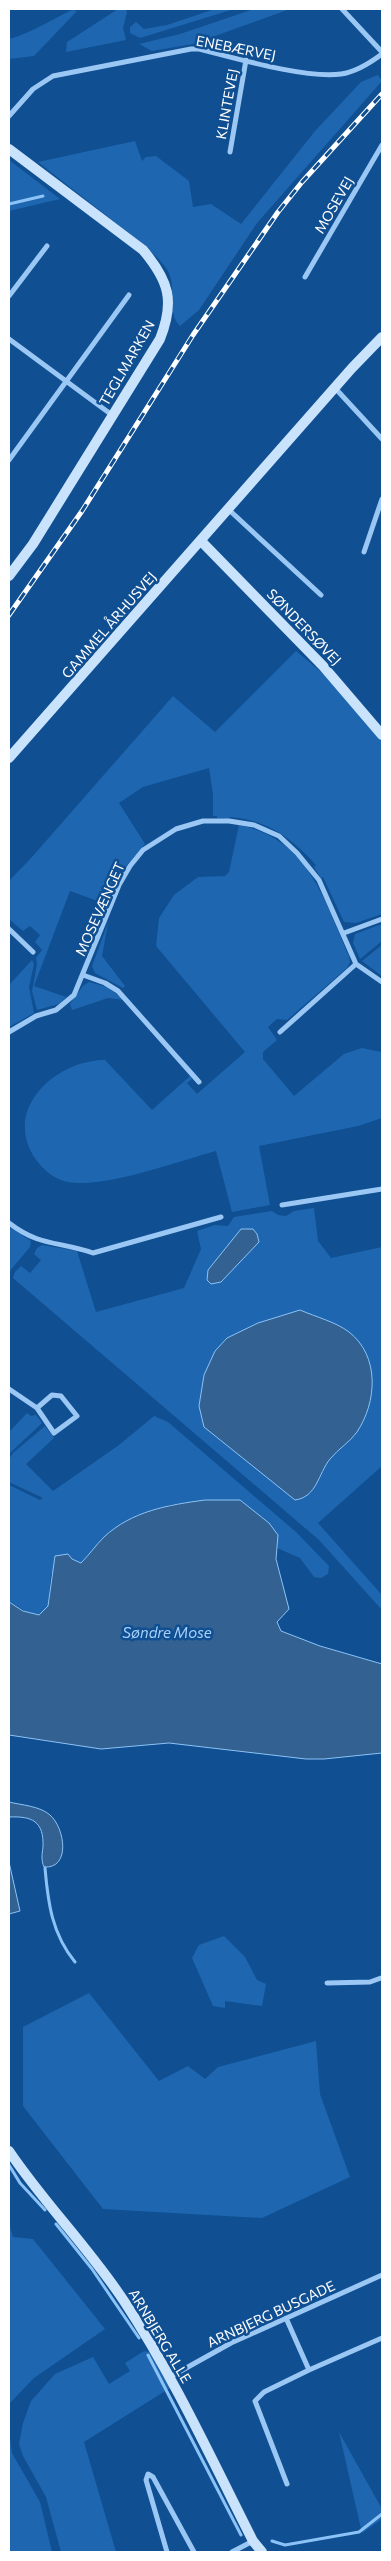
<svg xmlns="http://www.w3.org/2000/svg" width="391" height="2561" viewBox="0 0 391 2561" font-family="Commissioner,sans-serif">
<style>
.green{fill:#1e67b0;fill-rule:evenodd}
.water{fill:#326192;stroke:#8cc3f7}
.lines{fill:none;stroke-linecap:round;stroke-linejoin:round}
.stream{stroke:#8cc3f7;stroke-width:3}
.street{stroke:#9bc7f4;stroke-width:5}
.secondary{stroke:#cae3fd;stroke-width:10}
.rail-casing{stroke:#fff;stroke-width:5}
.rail{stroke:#0f4f92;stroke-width:3;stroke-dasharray:9;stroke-linecap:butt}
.labels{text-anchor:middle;stroke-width:5;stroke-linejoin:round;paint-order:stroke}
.street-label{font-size:14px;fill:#fff;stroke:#0f4f92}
.water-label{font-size:15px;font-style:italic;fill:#a7d1fb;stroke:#0f4f92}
</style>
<rect width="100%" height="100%" fill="#0f4f92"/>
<path class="green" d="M118,9h7l2,3 -4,16 3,12 -60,12 1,-10z
M215,9h19l-94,29 -10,-5v-6l6,-5 8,7 23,-4z
M254,9h36l-97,35 -41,7 -13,-7 41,-10z
M72,10l5,1 -43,45 -25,3v-20c23,-6 41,-19 63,-29z
M378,75l4,6 -125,142 -58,87 -19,16c-15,-14 -1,-40 -14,-58 -15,-20 -35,-33 -55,-49 -24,-19 -49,-38 -73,-57l97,-21 7,20 4,-4 10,-1 33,25 4,26 18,-3 30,20 74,-93 46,-49z
M9,160l51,39 -51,12z
M296,651l36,30 50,61v172l-26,9 -12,-1 -21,-45 -2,1 -7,-11 2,-2c-25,-27 -48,-45 -86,-48l-1,2 -12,-1v-2h-4v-22l-4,-26 -66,19 -24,16 26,41 -25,29 2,1 -6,12 -3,-1 -7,19 -36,-13 -36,95 32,11 -7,7 -22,6 -5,-19 5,-27 -1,-6 6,-8 -7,-8 5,-7 -10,-9 -7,5 -14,-12v-38l23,-24 141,-161 42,36z
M239,825c69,14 85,74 110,131l1,6 -3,6 -60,52 -10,-1 -9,8 9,13 -14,12v7l31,37 50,-42 18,-6 19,4 1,66 -24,8 -99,20 11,59 -38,7 -16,-61c-38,10 -117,40 -152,30 -11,-3 -21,-12 -27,-20 -37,-50 18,-101 68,-101l47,50 38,-34 2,3 -5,4 10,11 48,-42 -89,-106 3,-28 15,-23 24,-18 27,-1 4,-4z
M108,923l-6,33 23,30 -2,2 -28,-15 -3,-7z
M382,924v17l-22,18 -7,-16 2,-9z
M382,945v31l-20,-15z
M32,960l2,4 -5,23 5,26 -25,14v-42z
M89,982l18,5 18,13 -17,-2 -36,12 -2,-6 13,-18z
M314,1208l4,33 13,17 51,-11v219l-64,57 64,72v15l-63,-70 -306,-262 2,-6 6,-6 9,7 11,-13 -7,-6 3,-6 5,-3 35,6 19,61 88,-24 17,-39 -4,-18 18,-6 13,1 6,-9 38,-6 6,4 8,1 8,-5zM258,1323l97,112 -26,24 -12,23 -118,-76 5,-31 23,-37z
M9,1227l22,14 -1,6 -21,25z
M27,1413l4,3 5,-1 6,8 -33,31v-22z
M154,1416l14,6 128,110 33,34 -1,8 -7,4 -7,-1 -14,-19 -23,-10 1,-7 -9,-18 -29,-23h-35l-36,5 -81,51 -7,7 -9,-4 -21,15 -3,32 -10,9 -8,-1 -20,-12 -1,-117 31,15 3,-2 -34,-16v-23l4,-6 32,-27 9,12 -28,26 27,27 66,-46z
M224,1936l21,21 12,23 9,4 -4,22 -37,-5v7l-12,-2 -21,-48 7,-13z
M89,1993l70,88 29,-15 17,13 13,-12 98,-26 4,53 30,83 -88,41 -159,-9 -80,-103v-79z
M9,2223l4,14 20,2 72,90 -71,49 -25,26z
M144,2351l6,1 20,36 -86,54 32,110h-55l-15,-55 -23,-41 -4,-12 4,-21 8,-22 24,-27 38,-17 16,27 21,-13 -5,-8z
M9,2432l3,21 28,49 12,50h-43z
M339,2432l43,77v10l-20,14z"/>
<path class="water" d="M241,1229h12l4,5 2,8 -38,40 -10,2 -4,-4 1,-10z
M300,1310c16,7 36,12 49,22 31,24 28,70 8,100 -7,10 -19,17 -27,27 -12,15 -13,38 -35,41l-91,-73 -5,-21 5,-31 11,-24 12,-13 31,-15z
M205,1500h35l29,23 9,12 -2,24 13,50 -12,13 4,9 39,15 62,18v89l-58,6h-18l-137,-16 -68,6 -92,-14v-133l14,9 16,4 9,-9 7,-50 13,-2 4,5 9,4c8,-8 15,-18 23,-26 28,-26 64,-32 101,-37z
M9,1802c12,3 31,4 41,13 15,13 21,54 -6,52 -3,-7 -2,-13 -1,-20 1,-26 -11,-31 -34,-30z
M9,1862l11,49 -11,3z"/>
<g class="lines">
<path class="stream" d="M9,204l34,-8
M45,1868c3,35 7,66 30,94
M9,2165l11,18 25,27
M56,2224l36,45 47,69
M148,2355l93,180
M272,2541l13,4 74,-13 23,-18"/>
<path class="street" d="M342,9l40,43
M9,116l24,-27 20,-13 138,-27h8c36,9 107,30 142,25 15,-2 29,-11 41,-20
M230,152l16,-92
M305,277l77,-132
M9,296l38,-50
M9,339l103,76
M335,388l47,51
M9,460l120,-165
M228,509l93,86
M364,552l18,-53
M9,929l24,23
M344,933l38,-14
M83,975l22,8 13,8 81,91
M9,1032l27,-16 20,-6 18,-15 45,-110 11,-19 13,-16 33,-21 27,-8h26l25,4 25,11 18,17 22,27 37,84 26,18
M280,1032l76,-68
M282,1205l100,-16
M9,1223c31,24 50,18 84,30l128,-36
M9,1389l28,19 17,25 23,-17 -16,-20 -9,-1 -15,13
M327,1983l43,-1 11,-4
M286,2318l23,52 73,-32
M170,2377l61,-34 151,-68
M287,2484l-32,-83 9,-9 45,-22
M167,2552l-21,-72 2,-6 5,3 41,75
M232,2552l21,-11"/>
<path class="secondary" d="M9,149l134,101c26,31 32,51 17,89l-127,205 -24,32
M201,541l122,125 59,69
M9,758l343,-390 30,-31
M9,2151c35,52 80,97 115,150 50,76 88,159 129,240l9,11"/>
<g class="rail-casing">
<path id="rail" d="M9,615l73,-104 111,-176 85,-123 24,-30 80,-88"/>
</g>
<use href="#rail" class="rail"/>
</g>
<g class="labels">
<g class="street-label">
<text transform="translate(236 48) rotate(11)" y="5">ENEBÆRVEJ</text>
<text transform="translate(227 104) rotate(-80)" y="5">KLINTEVEJ</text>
<text transform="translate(334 205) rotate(-60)" y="5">MOSEVEJ</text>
<text transform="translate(127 363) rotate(-60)" y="5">TEGLMARKEN</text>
<text transform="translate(109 625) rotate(-49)" y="5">GAMMEL ÅRHUSVEJ</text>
<text transform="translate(304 627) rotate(46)" y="5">SØNDERSØVEJ</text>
<text transform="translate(100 909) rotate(-66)" y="5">MOSEVÆNGET</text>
<text transform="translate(271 2314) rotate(-25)" y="5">ARNBJERG BUSGADE</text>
<text transform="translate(160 2336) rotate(59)" y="5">ARNBJERG ALLE</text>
</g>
<g class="water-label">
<text x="167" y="1638">Søndre Mose</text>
</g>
</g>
<rect width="391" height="2561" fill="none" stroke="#ffffff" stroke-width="20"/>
</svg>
